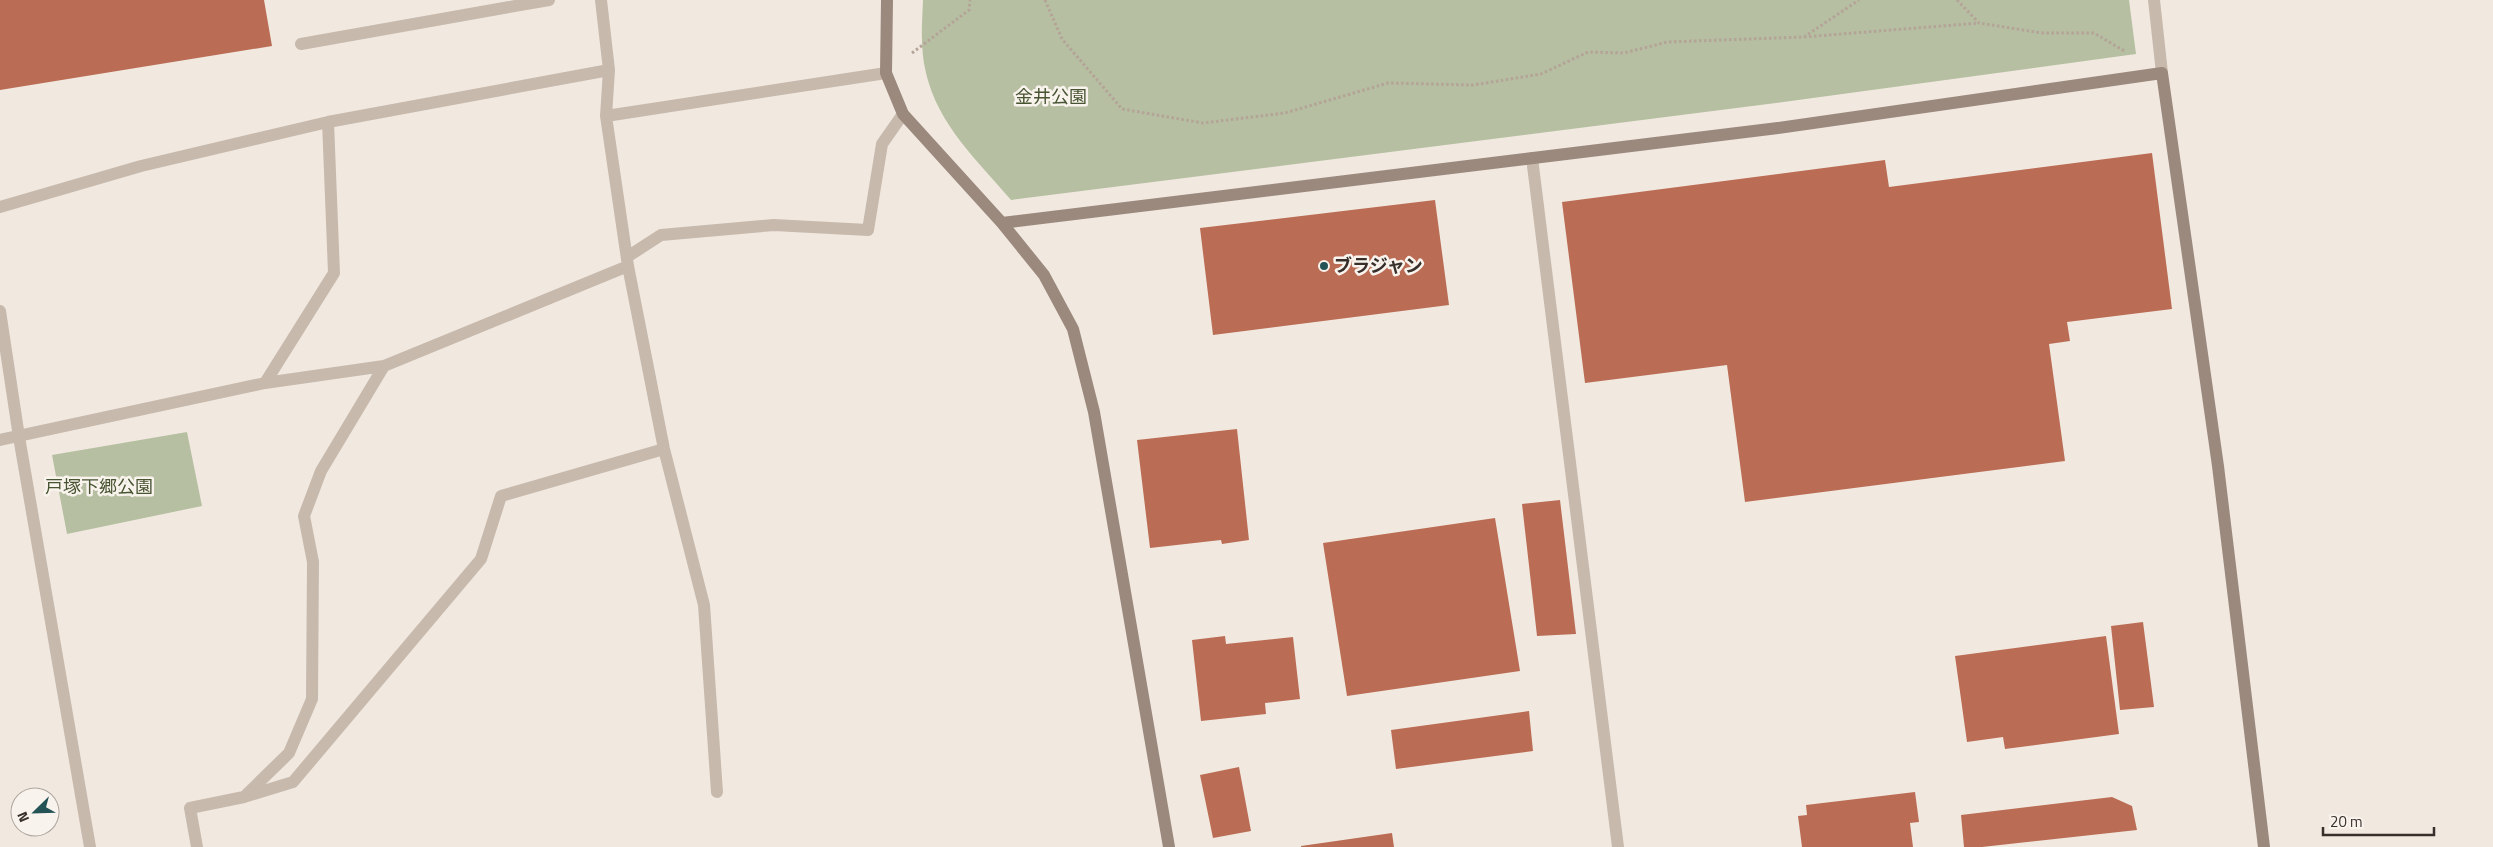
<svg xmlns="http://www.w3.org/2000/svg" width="2493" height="847" viewBox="0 0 2493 847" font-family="'Titillium Web','Noto Sans JP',sans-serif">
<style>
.green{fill:#b6bfa1}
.building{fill:#bb6c54}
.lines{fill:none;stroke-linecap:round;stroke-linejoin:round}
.path{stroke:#b4a397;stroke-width:3;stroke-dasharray:2.5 2.5;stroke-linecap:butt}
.street{stroke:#c8b9ad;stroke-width:12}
.secondary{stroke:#9c897e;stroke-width:12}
.poi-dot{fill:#245356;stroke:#f9f3ed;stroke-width:2}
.labels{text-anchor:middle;stroke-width:5;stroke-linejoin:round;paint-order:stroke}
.park-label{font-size:18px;fill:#475431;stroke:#f9f3ed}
.poi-label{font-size:18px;font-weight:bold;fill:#382f2b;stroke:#f9f3ed;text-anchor:start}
</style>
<rect width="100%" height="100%" fill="#f1e9e0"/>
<path class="green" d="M923,0h1206l7,54 -360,49 -765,97c-33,-39 -73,-75 -85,-127 -6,-24 -4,-49 -3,-73z
M187,432l15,74 -135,28 -15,-79z"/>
<path class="building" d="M0,0h264l8,46 -272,44z
M2152,153l20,156 -105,13 3,19 -21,3 16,117 -320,41 -18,-137 -142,18 -23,-181 323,-42 4,27z
M1435,200l14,105 -236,30 -13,-107z
M1237,429l12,111 -27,4 -1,-4 -71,8 -13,-108z
M1560,500l16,134 -39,2 -15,-132z
M1495,518l25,153 -173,25 -24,-153z
M2143,622l11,85 -34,3 -9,-84z
M1225,636l1,8 67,-7 7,62 -35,4 1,11 -65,7 -9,-81z
M2106,636l13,98 -114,15 -2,-12 -36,5 -12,-86z
M1529,711l4,40 -137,18 -5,-39z
M1239,767l12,64 -38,7 -13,-63z
M1915,792l4,30 -9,1 3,24h-111l-4,-31 9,-1 -1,-10z
M2112,797l20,9 5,24 -155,17h-18l-3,-32z
M1392,833l2,14h-93v-1z"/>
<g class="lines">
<path class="path" d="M1045,0l17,39 60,70 81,14 82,-10 103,-30 85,2 68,-11 47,-22 36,1 43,-11 137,-5 55,-37
M1957,0l22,23 63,10h52l32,19
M1804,37l175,-14
M912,53l57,-43 1,-10"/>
<path class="street" d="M601,0l8,70 -3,46 22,150 36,183 40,156 13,187
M2154,0l8,73
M301,44l248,-44
M606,116l280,-43
M1532,158l86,689
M0,207l141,-41 187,-44 281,-52
M627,257l34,-22 113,-10 94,5 14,-86 21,-30
M0,311l19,126 71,410
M265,383l119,-17
M0,440l265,-57 69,-110 -6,-151
M244,797l45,-44 23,-54 1,-137 -9,-46 17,-45 63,-105 244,-100
M197,847l-7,-39 54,-11 49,-15 188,-223 20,-63 163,-47"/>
<path class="secondary" d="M887,0l-1,73 17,41 99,109 776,-95 384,-55 56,393 46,381
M1002,223l42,52 29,54 21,83 75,435"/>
</g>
<circle class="poi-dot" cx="1324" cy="266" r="5"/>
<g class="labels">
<g class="park-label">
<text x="1051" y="103">金井公園</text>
<text x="99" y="493">戸塚下郷公園</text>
</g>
<g class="poi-label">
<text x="1334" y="272">ブラジャン</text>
</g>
</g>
<g transform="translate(35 812) rotate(247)"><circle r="24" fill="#f9f3ed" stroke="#aca59f"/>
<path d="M0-4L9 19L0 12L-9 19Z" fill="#245356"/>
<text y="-8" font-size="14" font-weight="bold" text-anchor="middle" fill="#382f2b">N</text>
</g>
<path d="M2323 827v8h111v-8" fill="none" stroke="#382f2b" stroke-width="2.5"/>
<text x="2330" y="827" font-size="15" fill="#382f2b" stroke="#f9f3ed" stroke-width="4" paint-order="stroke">20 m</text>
</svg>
